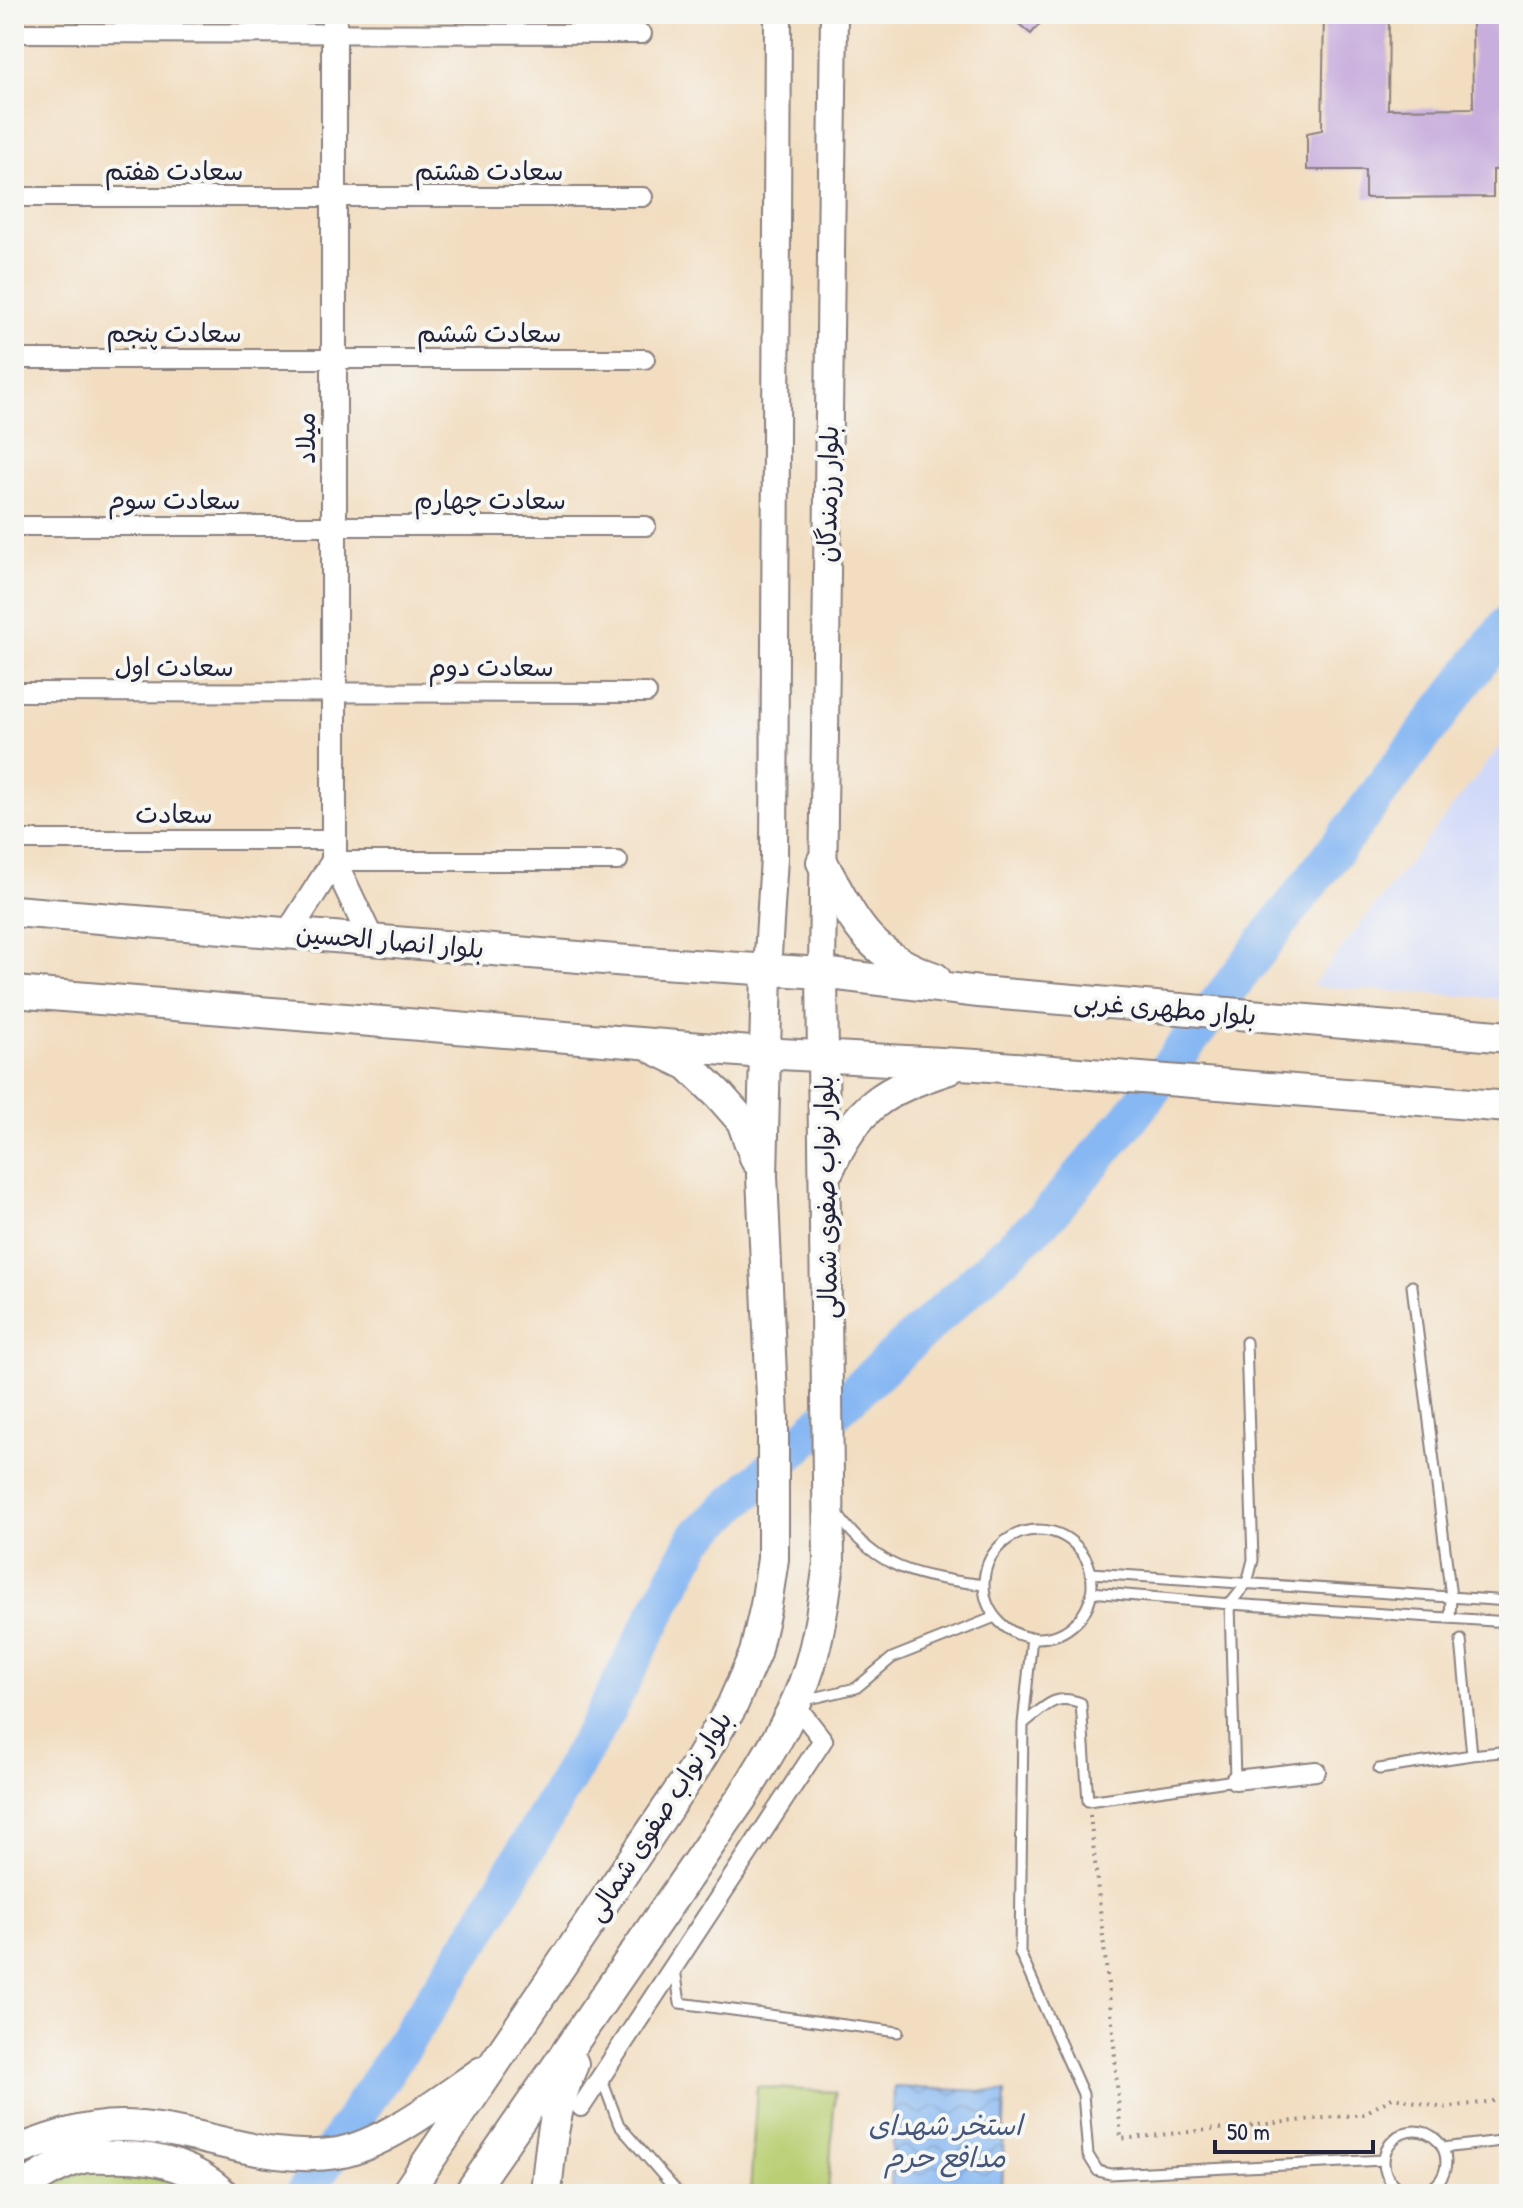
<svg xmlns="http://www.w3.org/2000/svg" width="1523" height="2208" viewBox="0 0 1523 2208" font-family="'Patrick Hand','Playpen Sans Arabic',sans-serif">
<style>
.built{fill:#d1d9f9}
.green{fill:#b9cf73;stroke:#6e7857;stroke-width:2}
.water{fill:url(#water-waves);stroke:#546d97;stroke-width:2}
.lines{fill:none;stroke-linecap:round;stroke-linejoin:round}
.river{stroke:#87b8f3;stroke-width:38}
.building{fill:#c8aedd}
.service-casing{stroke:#8a807e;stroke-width:13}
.minor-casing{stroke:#8a807e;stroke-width:22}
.tertiary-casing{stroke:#8a807e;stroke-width:28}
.secondary-casing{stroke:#8a807e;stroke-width:30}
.primary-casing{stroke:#8a807e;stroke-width:34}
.path{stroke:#8a807e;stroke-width:4;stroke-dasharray:2 6;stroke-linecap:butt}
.service{stroke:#fff;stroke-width:9}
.minor{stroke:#fff;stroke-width:18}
.tertiary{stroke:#fff;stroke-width:24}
.secondary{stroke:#fff;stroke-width:26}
.primary{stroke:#fff;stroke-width:30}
.labels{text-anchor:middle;stroke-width:8;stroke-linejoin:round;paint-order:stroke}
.street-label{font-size:26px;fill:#22223b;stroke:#f6f6f2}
.water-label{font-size:28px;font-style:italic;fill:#45567b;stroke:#f6f6f2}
</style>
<defs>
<pattern id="water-waves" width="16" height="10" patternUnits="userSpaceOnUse" patternTransform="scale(2)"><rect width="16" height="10" fill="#87b8f3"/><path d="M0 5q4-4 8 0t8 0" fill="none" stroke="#6e95c6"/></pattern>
</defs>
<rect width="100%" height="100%" fill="#f6f6f2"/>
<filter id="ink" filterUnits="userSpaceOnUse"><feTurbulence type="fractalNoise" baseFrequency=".0125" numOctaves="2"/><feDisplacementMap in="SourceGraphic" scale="16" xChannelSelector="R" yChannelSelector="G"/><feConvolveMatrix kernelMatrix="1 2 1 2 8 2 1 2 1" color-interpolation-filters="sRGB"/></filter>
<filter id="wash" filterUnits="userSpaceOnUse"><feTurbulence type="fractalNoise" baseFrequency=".006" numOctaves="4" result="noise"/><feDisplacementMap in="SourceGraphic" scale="32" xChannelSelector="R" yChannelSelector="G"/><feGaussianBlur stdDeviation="1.8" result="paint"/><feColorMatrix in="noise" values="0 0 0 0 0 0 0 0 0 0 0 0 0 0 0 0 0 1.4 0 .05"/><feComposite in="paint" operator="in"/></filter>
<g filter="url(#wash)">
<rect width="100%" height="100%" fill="#f2ddc0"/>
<path class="built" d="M1509,735v264l-197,-13z"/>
<path class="green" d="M757,2087l78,5 -7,102h-78z
M84,2170l73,1 47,23h-168z"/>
<path class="water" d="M894,2087l111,5 -3,102h-111z"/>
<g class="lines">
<path class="river" d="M304,2194l172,-259 125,-214 95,-183 352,-323 82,-97 379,-495"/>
</g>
<g id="blocks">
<path class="building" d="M1007,14h41l-17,20z
M1324,14h65l-1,95 85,-1 -1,-93h37v154l-16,1v27l-128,1v-28h-58v-37l15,-3z"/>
</g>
</g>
<g filter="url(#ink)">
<use href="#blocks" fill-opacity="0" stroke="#8a807e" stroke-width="2"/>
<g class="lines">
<g class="service-casing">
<path id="service" d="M1412,1286l39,311 -1,21
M838,1515c41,57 81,61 146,70
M984 1584a54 54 0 1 1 108 0a54 54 0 1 1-108 0Z
M1091,1573l418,28
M1091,1592l139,12 279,18
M1032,1637l-9,87 -3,229 63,141 5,61 10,16 12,3 273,-14
M805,1700l51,-12 36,-30 103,-41
M1023,1724c21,-16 31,-32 58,-21l7,98 147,-21 -5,-176 17,-21 6,-23 -7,-218
M1472,1755l37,-4
M1379,1769l93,-14 -11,-115
M675,1969l5,34 218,29
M601,2077l18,48 60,69
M1384 2162a31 31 0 1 1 62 0a31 31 0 1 1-62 0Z
M1443,2148l66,-8"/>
</g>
<g class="minor-casing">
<path id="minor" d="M14,33l628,1
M14,197h629
M14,359h631
M14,526h632
M14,692l633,1
M14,840h320
M334,861h284
M1235,1780l81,-9
M581,2107l242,-367 -29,-37"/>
</g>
<g class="tertiary-casing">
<path id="tertiary" d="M334,14v847l37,78
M289,932l45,-71"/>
</g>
<g class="secondary-casing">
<path id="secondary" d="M767,971l7,-113 4,-844
M822,973l12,-959"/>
</g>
<g class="primary-casing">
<path id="primary" d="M822,862c32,59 45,93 113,116
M14,911l614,50 194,12 157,19 530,45
M14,992l749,61 214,12 532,42
M655,1049l33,16 32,31 22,25 14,39
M829,1169c28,-63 55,-79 120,-100
M14,2152c34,-13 69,-26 107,-26 74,0 141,39 217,27 46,-8 105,-54 144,-81
M17,2194c14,-14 46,-32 65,-36 8,-2 17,-1 25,-1 43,-2 84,7 116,37
M406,2194l290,-428 36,-60 23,-53 11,-48 7,-46v-140l-11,-243 5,-205
M469,2194l274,-398c25,-41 52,-82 66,-128 11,-35 15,-70 20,-105l-7,-590
M546,2194c4,-45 8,-88 27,-130"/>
</g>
<path class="path" d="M1090,1815l23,216 8,108 242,-25 31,-17 49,11 66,-9"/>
<use href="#service" class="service"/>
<use href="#minor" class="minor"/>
<use href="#tertiary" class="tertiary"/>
<use href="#secondary" class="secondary"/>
<use href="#primary" class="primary"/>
</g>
</g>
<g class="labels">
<g class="street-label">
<text x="174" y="180">سعادت هفتم</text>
<text x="489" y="180">سعادت هشتم</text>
<text x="174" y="342">سعادت پنجم</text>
<text x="489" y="342">سعادت ششم</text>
<text transform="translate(306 438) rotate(-90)" y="9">میلاد</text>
<text transform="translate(828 494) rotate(-89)" y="9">بلوار رزمندگان</text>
<text x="174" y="509">سعادت سوم</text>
<text x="490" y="509">سعادت چهارم</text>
<text x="174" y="676">سعادت اول</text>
<text x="491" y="676">سعادت دوم</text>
<text x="174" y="823">سعادت</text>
<text transform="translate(390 941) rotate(5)" y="9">بلوار انصار الحسین</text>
<text transform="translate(1165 1008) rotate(5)" y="9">بلوار مطهری غربی</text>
<text transform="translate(826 1197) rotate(-91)" y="9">بلوار نواب صفوی شمالی</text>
<text transform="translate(659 1816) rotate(-57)" y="9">بلوار نواب صفوی شمالی</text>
</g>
<g class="water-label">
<text x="945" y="2135">استخر شهدای<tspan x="945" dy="32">مدافع حرم</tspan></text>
</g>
</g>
<rect width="1523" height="2208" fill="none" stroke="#f6f6f2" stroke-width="48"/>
<path d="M1215 2140v12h158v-12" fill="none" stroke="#22223b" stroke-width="4"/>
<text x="1227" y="2140" font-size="24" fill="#22223b" stroke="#f6f6f2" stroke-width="6" paint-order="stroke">50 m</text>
</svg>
